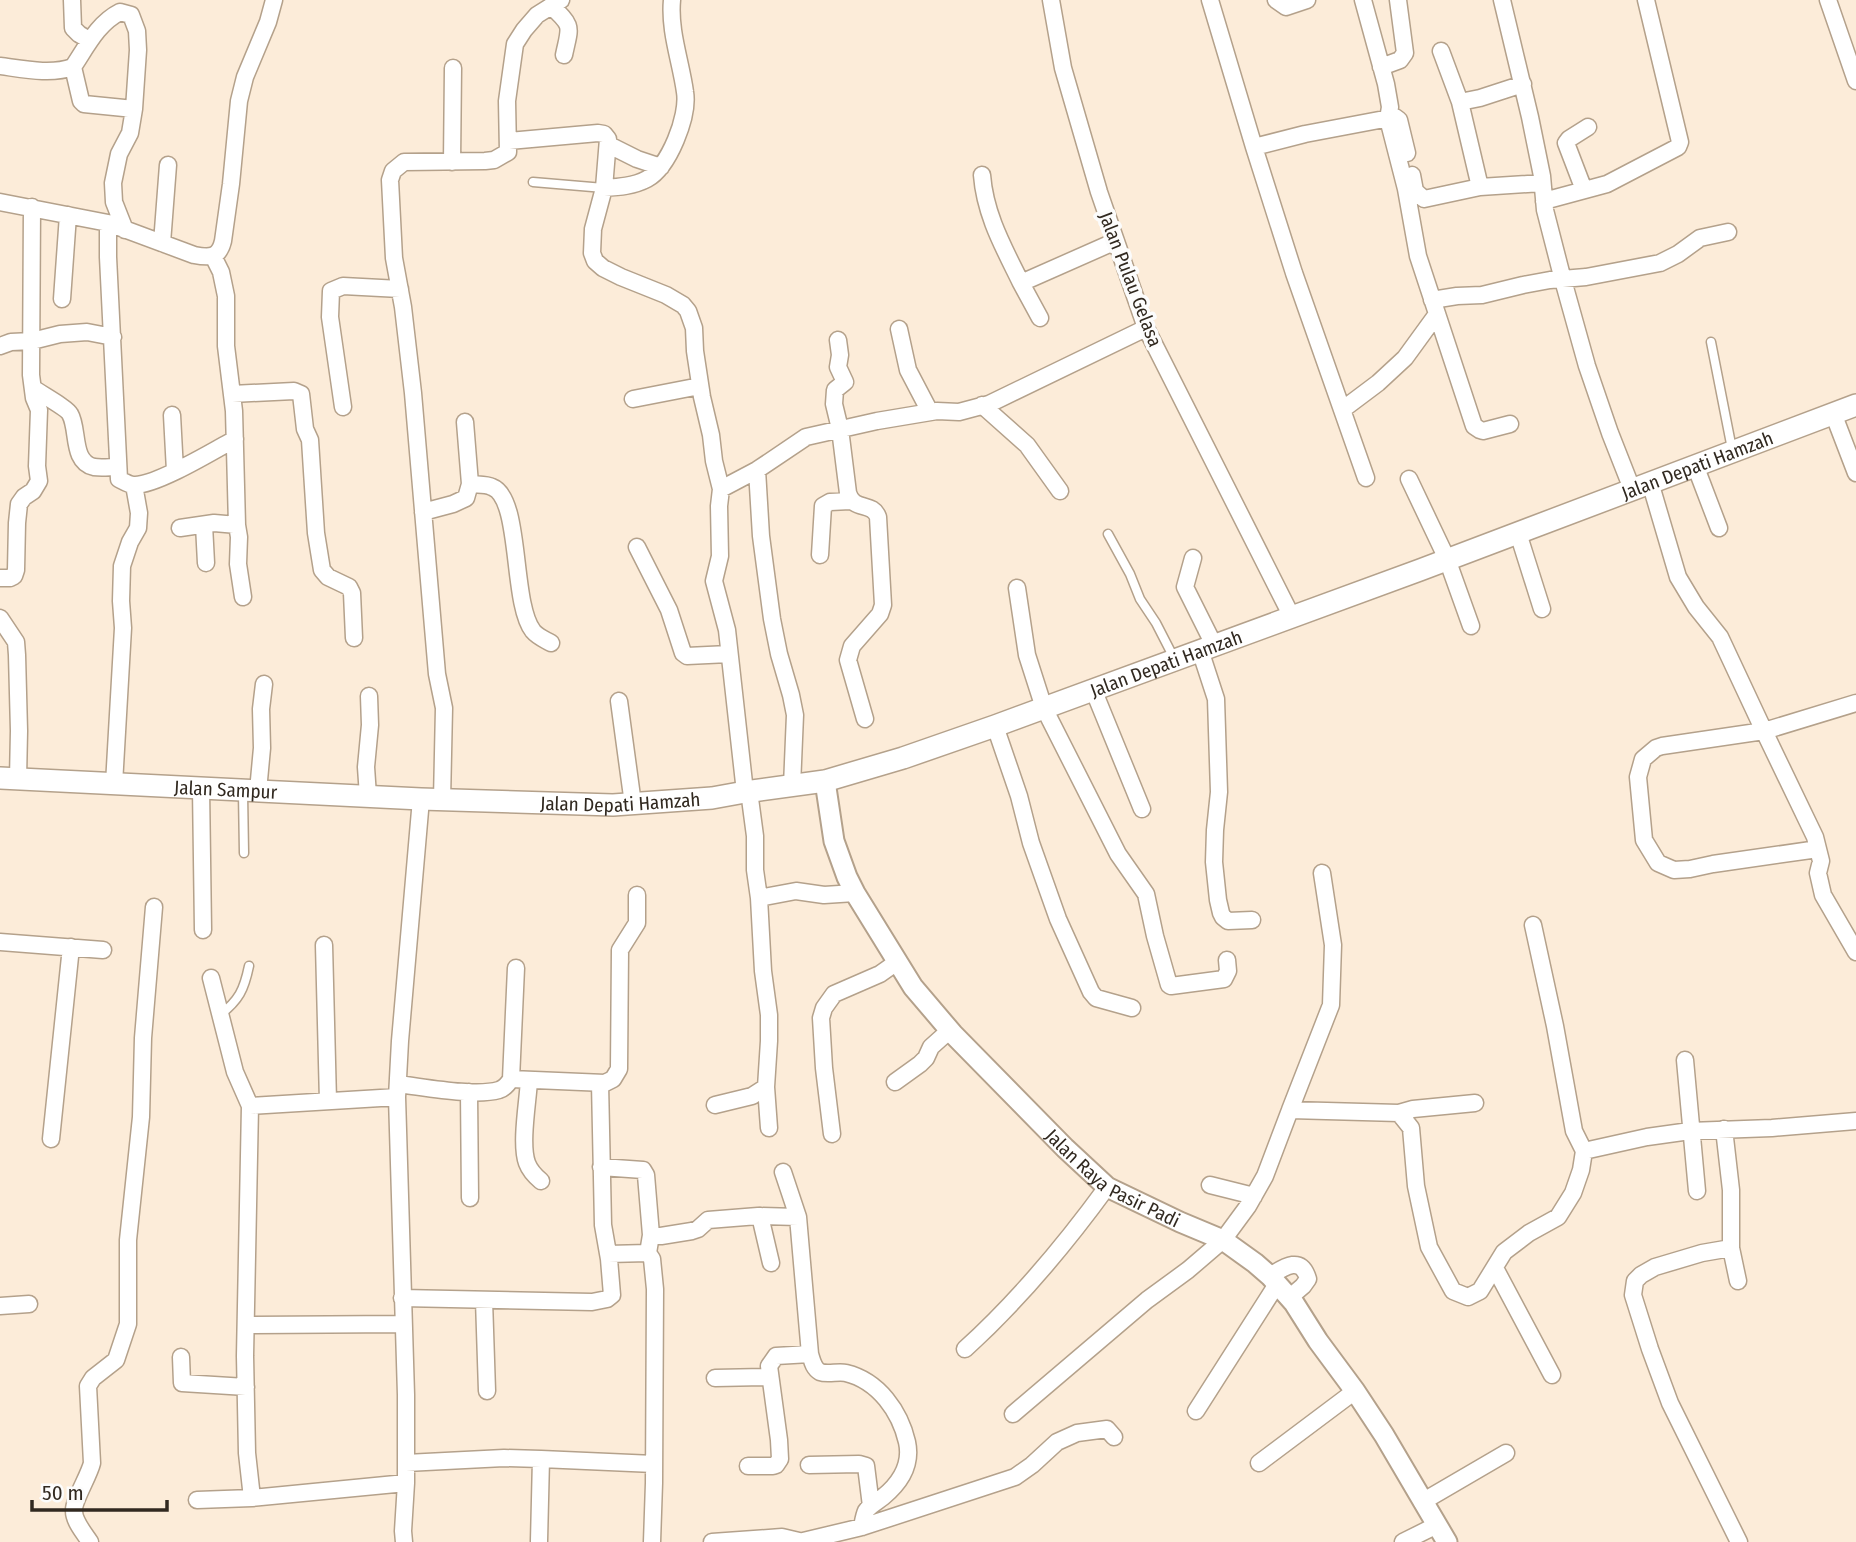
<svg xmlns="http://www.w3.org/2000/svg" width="1856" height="1542" viewBox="0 0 1856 1542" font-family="'Fira Sans Condensed',sans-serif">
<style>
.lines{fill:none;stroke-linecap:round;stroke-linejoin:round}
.service-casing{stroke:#b4a18b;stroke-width:11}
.minor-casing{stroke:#b4a18b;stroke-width:19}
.tertiary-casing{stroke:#b4a18b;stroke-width:23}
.secondary-casing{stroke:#b4a18b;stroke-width:24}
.service{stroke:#fff;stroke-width:8}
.minor{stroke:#fff;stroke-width:16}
.tertiary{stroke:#fff;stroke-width:19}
.secondary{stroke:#fff;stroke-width:21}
.labels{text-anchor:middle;stroke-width:7;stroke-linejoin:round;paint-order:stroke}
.street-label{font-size:19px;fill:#312920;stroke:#fcfcfc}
</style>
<rect width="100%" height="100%" fill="#fcecd9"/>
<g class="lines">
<g class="service-casing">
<path id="service" d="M533,182l71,6
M1711,342l21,107
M1108,534l22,40 10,25 16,24 19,37
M243,793l1,60
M220,1015c19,-15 24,-25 29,-49"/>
</g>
<g class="minor-casing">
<path id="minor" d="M72,0l1,28 6,6 10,6
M1051,0l12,68 36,124 47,136 146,289
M1210,0l44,147 40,126 72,205
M1276,0l10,7 21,-7
M1363,0l23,84 4,23 -2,12 18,70 12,67 56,170 6,4 3,1 27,-7
M1502,0l28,117 12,59 3,34 18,70 24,86 23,67 22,56
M1828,0l28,81
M551,6c23,21 19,20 13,49
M1441,51l19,51
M0,66c23,3 51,9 73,1 14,-21 25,-44 47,-55l11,3 6,16 1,19 -4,59 -4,24 -11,21 -6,29 1,19 11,28
M73,67l8,34 3,3 50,5
M1381,67l19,-7 5,-7 -7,-53
M509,141l89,-8 6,1 4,5 -4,49 -11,41 -1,24 3,8 8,7 18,9 45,18 17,10 5,6 6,17 1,23 7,46 9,38 3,26 7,28 36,-19 49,-33 71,-16 60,-10 22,1 30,-8 157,-76
M609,145l28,14 24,8
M1254,147l51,-13 90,-17 4,3 8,33
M452,162l1,-94
M982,175c3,40 22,73 39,108l95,-42
M1412,175l3,16 9,8 56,-12 62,-4
M1480,187l-20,-85 20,-4 43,-14
M604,188c15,-1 30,-2 43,-9 22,-12 42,-63 38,-87 -4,-30 -16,-61 -13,-92
M1584,190l-18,-47 3,-4 19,-12
M1544,201l63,-17 71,-37 2,-5 -34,-142
M0,202l108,21 86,32c16,3 25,3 29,-14l8,-57 8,-83 6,-24 23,-55 6,-22
M108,223v34l11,222c4,2 10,6 15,6 22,1 81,-35 101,-46
M162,243l6,-78
M1021,283l19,35
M62,299l6,-84
M1432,300l25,-4 25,-1 41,-10 27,-5 36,-3 74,-14 18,-9 22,-16 28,-6
M899,329l9,41 22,42
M838,340l2,15 -2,12 7,15 -10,8 -1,14 6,25 8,64c6,19 24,8 30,24l5,88 -3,9 -28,32 -4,14 17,59
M0,346l11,-4 21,-1 28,-7 27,-2 26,5
M33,388c8,6 34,20 37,26 9,15 1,48 24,53 7,1 16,0 23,0
M232,394l62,-3 7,3 4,35 5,11 6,93 6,37 6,7 21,10 3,6 2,45
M633,399l67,-13
M982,405l45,40 33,46
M343,407l-13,-90 1,-26 12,-5 57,3
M1342,410l36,-27 27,-25 32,-44
M1833,413l23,60
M172,415l3,56
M1695,465l24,63
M757,470l4,66 11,83 7,35 12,41 4,20 -3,71
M1409,479l38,80 24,67
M1650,482l28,95 18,30 24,30 44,94 -102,15 -6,2 -13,11 -5,18 6,63 14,23 16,7 16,-1 23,-5 105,-15
M470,484c7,1 16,0 22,3 30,11 19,116 41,144 5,6 11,8 18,12
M721,489l-2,17 1,50 -6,25 13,49 18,162
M423,512l30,-8 13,-6 4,-14 -5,-62
M204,525l2,38
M237,525l2,12 -1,27 5,33
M180,528l34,-5 23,2 -3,-114 -8,-65v-50l-5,-24 -8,-16
M1518,533l24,76
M637,547l32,63 14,43 4,3 42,-2
M820,555l3,-49 7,-4 20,-1
M1193,558l-8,29 29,58
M0,578h10l4,-2 2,-6 1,-47 2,-19 5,-7 9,-6 6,-10 -2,-15 2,-56 -5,-12 -3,-23 1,-168
M1017,588l10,67 17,53 74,146 28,40 9,42 14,49 2,1 53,-7 4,-8 -1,-11
M0,618l16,24 1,13 2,76 -1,48
M1200,650l16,49 3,93 -4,38 -1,32 4,38 3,13 2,4 5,4 24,-1
M1093,689l49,120
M619,701l14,103
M1856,703l-92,28 51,106 6,24 -3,12 5,22 33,57
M995,726l24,70 12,47 27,76 33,73 5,6 36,10
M114,784l9,-156 -2,-27 1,-35 8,-24 8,-14 1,-15 -5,-28
M201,788l2,142
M258,791l4,-43 -1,-39 3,-25
M749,791l6,45v34l4,28
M368,796l-2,-29 4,-42 -1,-29
M442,800l2,-92 -7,-34 -24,-281 -10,-86 -9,-49 -4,-78 3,-9 11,-9 81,-1 9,-1 14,-8 -1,-51 8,-57 9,-14 13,-15 24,-15
M1533,925l22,101 19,105 10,20
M0,942l103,8
M324,945l4,156
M211,978l24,94 15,34
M1685,1060l12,131
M511,1079l5,-111
M529,1080c-1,21 -9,64 -2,83 3,8 8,13 14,18
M895,1082l25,-18 6,-6 5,-11 19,-17
M398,1084c26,3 77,13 101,6 6,-2 9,-6 12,-11l94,4 8,-4 6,-10 1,-119 17,-27v-28
M469,1092l1,106
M397,1097l-147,9 -5,250 2,97 5,45 154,-15
M715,1105l37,-9 14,-9
M1290,1110l41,-105 2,-60 -11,-72
M1399,1113l14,-4 62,-6
M769,1128l-3,-41 3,-46v-26l-6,-44 -4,-73 37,-7 28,4 31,-2
M1724,1129l7,61v58l-29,5 -47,14 -14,8 -6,6 -2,14 17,54 20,54 69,139
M832,1134l-8,-66 -3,-50 3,-10 10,-14 46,-20 17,-12
M51,1139l20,-192
M601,1167l42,3 3,5 5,60 -3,18 4,6 3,30 -1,194 -2,59
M1210,1185l44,11
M760,1216l11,47
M798,1217l12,137
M651,1235l10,1 31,-5 6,-2 10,-9 50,-4 40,1 -15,-45
M1731,1248l7,33
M608,1254l40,-1
M1495,1268l57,107
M1270,1276c14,-9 31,-21 38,3l-5,7 -14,12
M402,1298l190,4 15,-3 5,-4 -3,-36 -6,-34 -3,-142
M484,1300l3,91
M0,1306l29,-2
M246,1325l157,-1
M965,1349c54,-49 99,-103 142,-162
M181,1357l1,26 64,4
M715,1378l55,-1
M1196,1411l81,-127
M1013,1414l134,-114 41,-30 35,-30 25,-34 17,-30 25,-66 109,3 12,15 5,58 13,61 24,44 15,6 12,-6 24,-39 25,-19 29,-16 15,-24 8,-23 3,-19 63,-14 43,-6 82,-3 84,-7
M406,1463l98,-5 37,1
M1259,1463l96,-72
M809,1465l50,-1 7,2 5,40
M748,1466h25l3,-1 4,-6 -1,-19 -10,-74 7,-10 34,-2c2,6 3,14 10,18 8,3 18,-1 26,1 33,8 54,39 61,69 5,23 -7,41 -24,55 -5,4 -14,9 -17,14 -2,4 -3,11 -4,16
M197,1500l55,-2
M1422,1502l84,-49
M539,1541l2,-82 113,5
M90,1542c-5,-8 -16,-20 -16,-31 -1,-10 15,-35 18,-48l-4,-77 5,-8 23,-18 12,-36v-84l13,-123 2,-79 11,-131
M404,1542l-1,-11 3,-48v-88l-9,-298 3,-56 21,-242
M712,1542l70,-5 17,4
M799,1542l63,-15 153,-50 17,-12 25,-23 20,-9 30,-4 7,8
M1403,1542l34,-17"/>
</g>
<g class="tertiary-casing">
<g id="tertiary">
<path id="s1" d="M825,781l9,60 13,36 8,16 58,94 40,47 112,114 42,39 73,35 43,18 32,23 15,13 24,27 24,38 37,50 29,44 63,107"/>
</g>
</g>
<g class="secondary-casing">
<g id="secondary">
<path id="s2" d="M0,778l421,21 192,6 99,-7 33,-6 80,-11 78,-23 92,-32 425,-156 436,-165"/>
</g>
</g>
<use href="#service" class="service"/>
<use href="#minor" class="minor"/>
<use href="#tertiary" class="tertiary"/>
<use href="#secondary" class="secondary"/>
</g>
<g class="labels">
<g class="street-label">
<text transform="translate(1131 279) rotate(69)" y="7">Jalan Pulau Gelasa</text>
<text dy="7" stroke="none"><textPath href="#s2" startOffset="1755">Jalan Depati Hamzah</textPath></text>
<text dy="7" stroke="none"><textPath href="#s2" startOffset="1188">Jalan Depati Hamzah</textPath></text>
<text dy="7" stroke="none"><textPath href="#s2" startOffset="226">Jalan Sampur</textPath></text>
<text dy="7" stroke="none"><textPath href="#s2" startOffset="621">Jalan Depati Hamzah</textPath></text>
<text dy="7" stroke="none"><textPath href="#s1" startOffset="506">Jalan Raya Pasir Padi</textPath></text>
</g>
</g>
<path d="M32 1500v10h135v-10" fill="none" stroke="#312920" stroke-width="3.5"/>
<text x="42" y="1500" font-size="21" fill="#312920" stroke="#fcfcfc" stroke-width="5" paint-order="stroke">50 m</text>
</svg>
